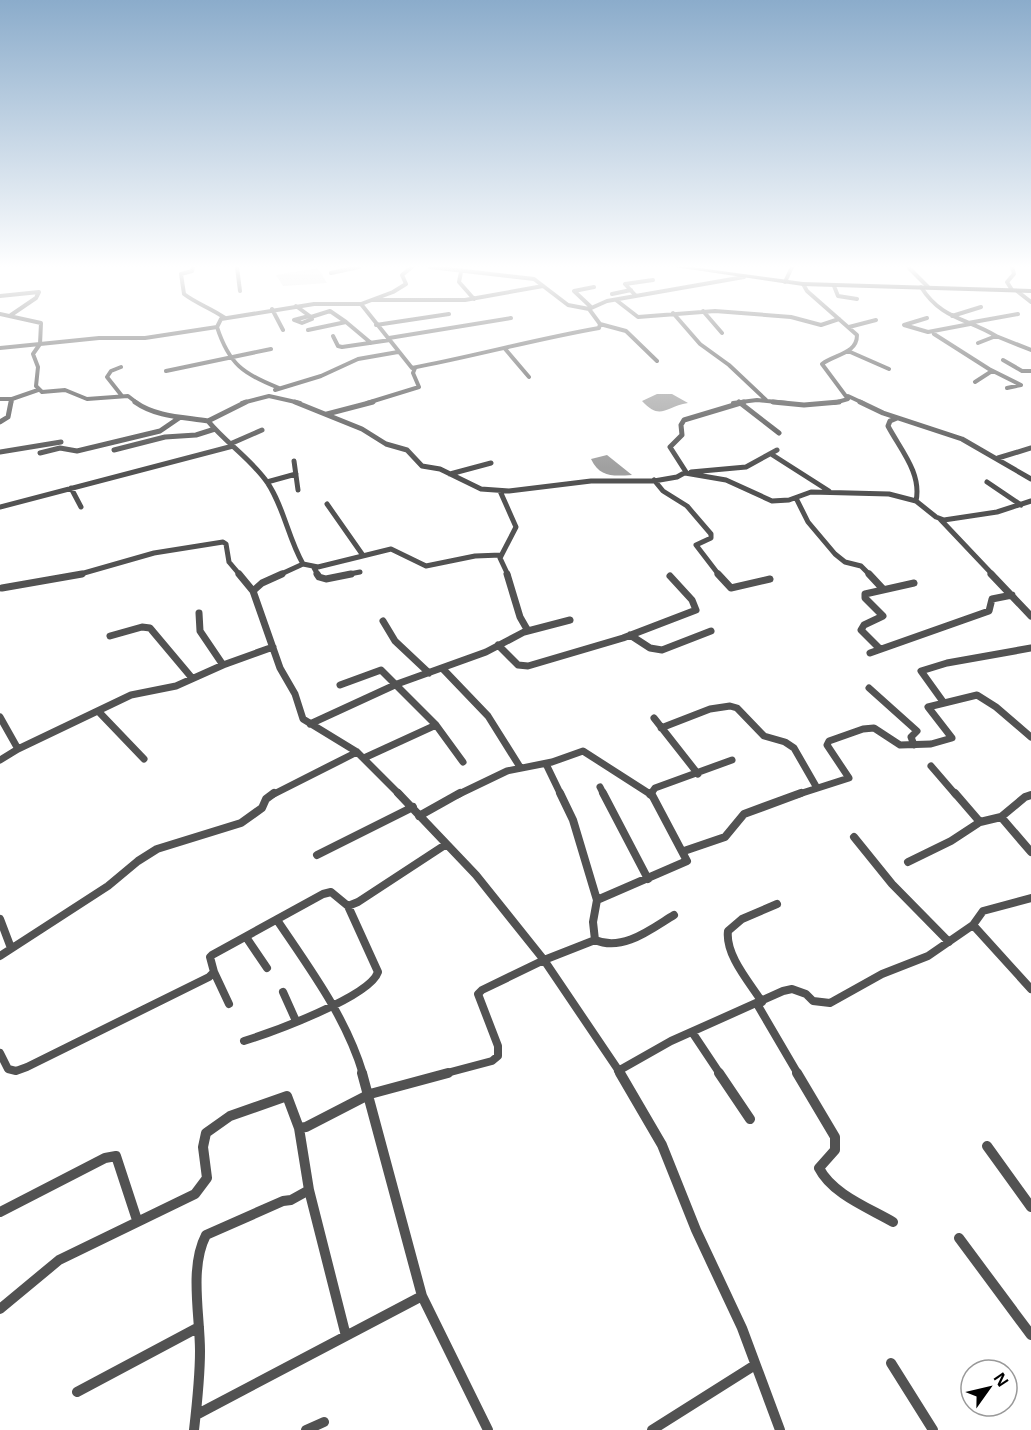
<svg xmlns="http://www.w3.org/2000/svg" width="1031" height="1430" viewBox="0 0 1031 1430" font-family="'Noto Sans',sans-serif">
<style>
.green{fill:#d9d9d9}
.water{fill:#a0a0a0}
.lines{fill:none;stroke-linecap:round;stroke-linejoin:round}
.street-far4{stroke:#525252;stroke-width:4}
.street-far3{stroke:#525252;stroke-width:5}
.street-far2{stroke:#525252;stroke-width:7}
.street-far1{stroke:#525252;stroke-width:8}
.street{stroke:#525252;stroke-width:10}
.secondary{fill:#1f1f1f;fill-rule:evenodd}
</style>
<rect width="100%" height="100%" fill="#fff"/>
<path class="green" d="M318,268l9,15 -44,3 -7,-11z"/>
<path class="water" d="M657,394h15l16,9c-24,4 -27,18 -46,-2z
M607,455l25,20c-18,1 -32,3 -41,-16z"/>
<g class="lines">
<path class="street-far4" d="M193,267l-1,4 -11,3 3,20c13,10 27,14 41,24
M237,267l3,24
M412,267l-10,8 4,9 -13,8 -32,12 51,64c63,-12 124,-29 187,-40l1,-4 -11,-15 18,-8 137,-24
M430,267l104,12 34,26 21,4
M1012,267l2,7 -7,8 5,8
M909,268l19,19
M461,272l-2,10 15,17
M331,273l28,-6
M785,282l7,-15
M803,284l4,7 50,44c0,19 -22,19 -35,29l26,35 -14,4
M834,286l4,10 19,3
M921,287c20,32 45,31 75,49l-18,7
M1017,291l14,11
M612,294l19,-4
M0,296l39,-4 -3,6 -25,17
M636,296l-11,-12 28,-4
M374,300h91l78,-14
M616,300l22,17 77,-6 76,6 30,8 18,-6
M296,306l15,11 19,-6 16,11
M591,307l-17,-16 20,-4
M272,309l11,21
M703,311l19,22
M673,313l27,31 29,21 37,35
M0,314l41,9 -1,21 -40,4
M309,316l-15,4 8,3 10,-4 -1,-2
M952,316l29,-9
M927,318l-23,7 24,7 42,-8
M968,323l50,-9
M600,324l26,7 31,30
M376,325l73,-11
M849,327l27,-7
M308,330l38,-8 25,21
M934,334l55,35 32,16 -14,3
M333,336l5,10 4,1 48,-7
M996,336l35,14
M389,338l122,-20
M506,350l23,27
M848,351l41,18
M1003,360l19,11h9
M121,367l-10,4 -4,6 15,19
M166,371l105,-22
M975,382l17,-11
M279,388c-36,-14 -50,-24 -62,-61l4,-8 93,-15h47
M275,390l46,-14 37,-17 40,-7
M848,396l15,7
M0,399h12
M11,403l1,-4 26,-9
M137,403l-9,-7 -41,3 -22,-9 -23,2 -6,-6 2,-19 -5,-13 7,-10 59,-6h46l72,-11
M242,403l27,-7 31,7
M367,403l52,-16 -6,-14 2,-5
M733,403l24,-3 30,3"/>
<path class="street-far3" d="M135,402c21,15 48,15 73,19
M246,402l-38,19c18,22 43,38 59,61 17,25 21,56 36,82l-24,11
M295,402l67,27 24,15 21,6 15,16 18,3 41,20 28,2 82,-10h63l23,-4 9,-5 -16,-25 12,-12 -1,-10 3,-5 60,-18
M739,402l40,31
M773,402l31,3 35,-3
M860,402l23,11 79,26 69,40
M327,414l46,-12
M897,418l-7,3 -2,5c12,23 34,47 28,75
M0,422l8,-5 3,-15
M230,444l32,-14
M114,450l51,-13 31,-2 19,-6
M0,452l61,-10
M40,453l20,-5 17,3 83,-20 19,-13
M771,454l58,37
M998,458l33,-10
M294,461l4,29
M691,472l55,-5 31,-17
M685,473l41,7 46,21 17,-1 22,-8 78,2 27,7 20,16 8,3 53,-8 34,-11
M450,474l41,-11
M654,480l9,11 24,15 24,28v4l-15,7 23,30
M267,482l29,-8
M987,482l34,23
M71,488l10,19
M500,491l16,36 -16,31 8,17
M796,498l12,24 27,32 10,8 16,4 9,9
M327,504l35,50
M0,507l233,-61
M940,519l53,56
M303,564l15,3 73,-18 35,17 49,-10 26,-1
M313,566l5,9
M77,575l77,-22 69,-11 3,2 3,18 11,13
M344,575l16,-3"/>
<path class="street-far2" d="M239,574l14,17
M282,574l-20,9 -9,8 27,77 15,26 8,25 54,33 43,43
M317,574l2,3 7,2 25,-5
M507,574l13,43 8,14
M718,574l13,14 39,-9
M869,574l14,15
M991,574l40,42
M2,588l80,-14
M199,613l1,18 23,34
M383,621l12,20 34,32
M630,635l20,13 12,2 49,-19
M110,636l32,-9 8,1 42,50
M498,645l20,20 10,1 95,-28 73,-28 -4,-10 -22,-24
M880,649l-19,-19 3,-5 19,-9 -18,-18v-4l49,-11
M870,653l119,-42 3,-12 20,-4
M443,669l45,47 32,51
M340,685l41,-15 55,55 27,37
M869,688l48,43 -6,6 3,8
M944,703l-23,-32 26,-8 84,-15
M98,711l46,48
M0,717l18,32
M654,718l44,56
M310,724l87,-40 89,-32 38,-20 46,-12
M661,728l49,-19 20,-3 7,2 27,28 21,6 9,6 23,40
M364,758l72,-33
M0,760l18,-11 113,-54 45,-9 47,-21 50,-18
M546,764l15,31
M931,766l25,29
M600,787l4,8
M272,795l85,-43
M457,795l50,-24 45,-9 31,-11 67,43
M650,795l5,-7 77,-28
M796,795l53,-17 -22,-33 2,-4 34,-12 11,-1 26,17 31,-1 21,-6 -24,-31 49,-12 19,12 35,30"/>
<path class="street-far1" d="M398,793l78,82 68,85 77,114
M560,793l13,27 24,80 -4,22 2,18c28,12 56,-11 79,-25
M603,793l45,86
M955,793l25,29
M419,816l41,-23
M1001,817l30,35
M854,837l38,47 57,58
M684,851l41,-14 19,-23 57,-21
M317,855l96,-48
M908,862l43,-21 29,-19 21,-5 24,-20 6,-2
M597,900l90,-39 -36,-68
M0,919l11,29
M277,920c33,49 69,97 86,154
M973,925l58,64
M246,937l21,31
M0,956l108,-70 30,-25 19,-12 84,-26 21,-15 4,-9 8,-6
M214,972l15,32
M283,992l13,29
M762,1002c-12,-19 -37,-47 -34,-71l14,-12 35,-15
M757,1004l41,70
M692,1032l28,42
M244,1041c26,-8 126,-44 134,-69l-30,-66
M0,1053l8,16 8,2 11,-4 182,-90 5,-5 -4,-15 2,-2 111,-61 8,-2 17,14 10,-4 87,-57
M618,1071l53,-30 112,-50 9,-2 14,5 7,7 17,2 52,-29 46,-18 45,-31 10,-14 48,-13
M443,1074l49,-13 6,-5v-10l-20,-52 4,-4 62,-30 51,-20"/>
<path class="street" d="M362,1073l60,223 66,134
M620,1073l42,72 34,85 46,98 38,102
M719,1073l31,46
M797,1073l38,64v13l-16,18c13,26 50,40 74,54
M299,1128l10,62 37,146
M987,1146l44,61
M0,1212l105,-54 11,-2 21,64
M959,1238l72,97
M0,1309l59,-49 136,-66 12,-16 -4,-31 3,-14 24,-17 57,-20 12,32 7,-1 64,-33 78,-21
M891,1363l42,67
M77,1392l122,-65
M196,1415l226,-119
M194,1430c3,-26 6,-53 6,-79 0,-36 -11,-83 6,-116l77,-34 8,-1 18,-10
M306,1430l18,-8
M652,1430l103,-65"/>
<path class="secondary" d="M675,267h17l111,15 228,7v4l-228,-7z"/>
</g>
<linearGradient id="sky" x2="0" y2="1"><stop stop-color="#8baccb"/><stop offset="0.57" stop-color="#fff"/><stop offset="1" stop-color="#fff" stop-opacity="0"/></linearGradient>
<rect width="1031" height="468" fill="url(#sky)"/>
<g transform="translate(989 1388) rotate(56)"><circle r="28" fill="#ffffff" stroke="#999999" stroke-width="1.5"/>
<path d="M0-4.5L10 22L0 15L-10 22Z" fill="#000000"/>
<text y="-9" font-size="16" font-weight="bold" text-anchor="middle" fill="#000000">N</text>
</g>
</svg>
